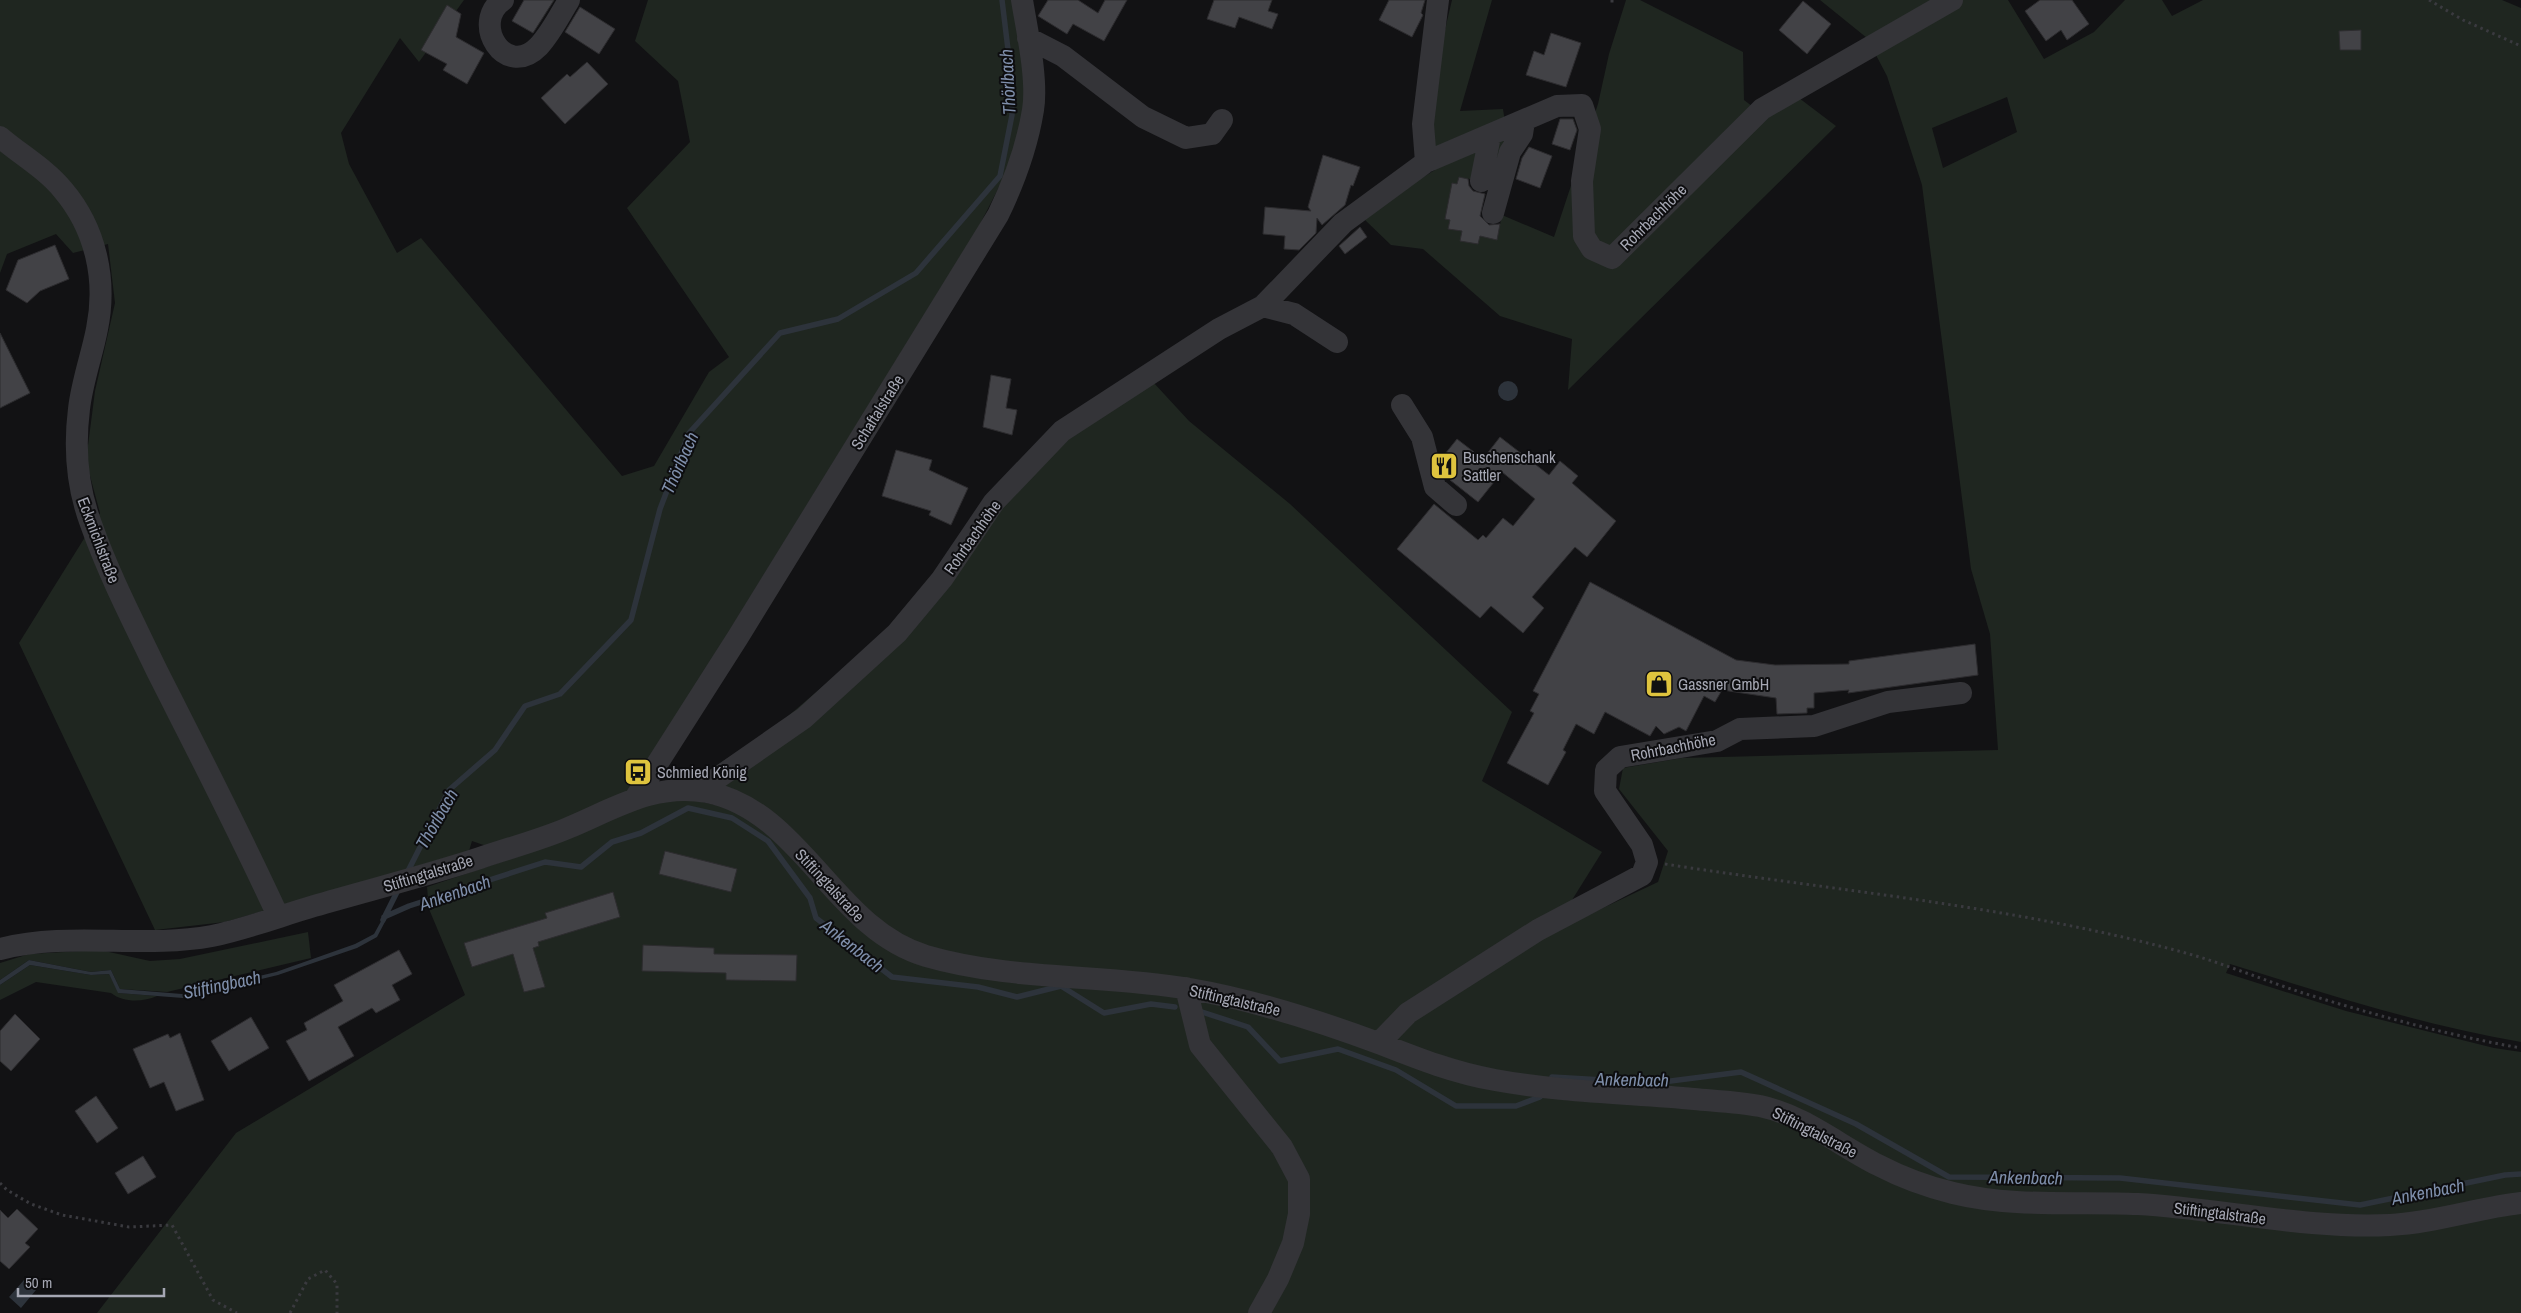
<svg xmlns="http://www.w3.org/2000/svg" width="2521" height="1313" viewBox="0 0 2521 1313" font-family="'Archivo Narrow',sans-serif">
<style>
.green{fill:#1f2620;fill-rule:evenodd}
.water{fill:#2d333b}
.lines{fill:none;stroke-linecap:round;stroke-linejoin:round}
.stream{stroke:#2d333b;stroke-width:5.5}
.building{fill:#424246;stroke:#2d2c2f}
.path{stroke:#3a3a3f;stroke-width:3;stroke-dasharray:2.5 4;stroke-linecap:butt}
.minor{stroke:#343438;stroke-width:22}
.labels{text-anchor:middle;stroke-width:4;stroke-linejoin:round;paint-order:stroke}
.street-label{font-size:16px;fill:#a5a7b3;stroke:#0d0d0f}
.poi-label{font-size:16px;fill:#a5a7b3;stroke:#0d0d0f;text-anchor:start}
.water-label{font-size:18px;font-style:italic;fill:#7f8fab;stroke:#0d0d0f}
</style>
<rect width="100%" height="100%" fill="#121214"/>
<path class="green" d="M0,0h464l-45,62 -19,-24 -59,95 8,31 48,89 24,-15 201,238 32,-10 55,-94 20,-15 -102,-149 63,-66 -12,-61 -43,-40 13,-41h366l12,97 -9,55 -38,74 -269,436 -84,132 52,3 43,9 -18,-32 70,-45 118,-101 42,-54 55,-78 153,-127 48,52 101,83 222,208 -30,69 120,71 -50,80 106,-50 10,-31 -49,-62 4,-21 59,-10 316,-8 -8,-116 -19,-65 -49,-384 -35,-109 -20,-38 -47,-38h188l36,59 50,-27 31,-32h37l10,16 31,-16h299l19,8v1034c-99,-17 -195,-48 -291,-78l-4,9 120,38 148,37 27,4v261h-2424l139,-180 229,-138 -36,-86 -2,-22 136,-46 -71,7 -20,-7 -3,10 -244,71 -70,8 -136,-287 81,-130 -14,-52 9,-70 20,-88 -7,-59 -35,9 -17,-19 -49,20 -7,19zM2007,97l10,35 -74,36 -11,-40z
M1452,0h40l-32,111 43,-2 5,32 -18,42 -31,-6 -2,7 -5,-1 -7,36 5,1 -2,9 14,2 -1,10 17,3 2,-8 17,3 5,-24 52,22 44,-133 11,-50 17,-54h14l103,52 1,48 21,16 34,-18 37,28 -268,264 4,-51 -72,-23 -77,-67 -32,-4 -26,-25 25,-23 45,-27 -5,-35 5,-63z
M308,932l3,26 -144,34 -47,-3 -9,-19 -20,2 -62,-12 -29,20v-17l29,-9 71,-4 50,11 30,-2z
M30,965l61,10 18,-1 10,19 38,3c-14,6 -33,7 -46,-3l-75,-11 -36,18v-15z"/>
<path class="water" d="M1498 391a10 10 0 1 1 20 0a10 10 0 1 1-20 0Z
M385,914l3,2 -11,21 -20,11 -79,27 -95,23 -65,-5 -9,-19 -18,1 -61,-10 -30,20v-5l29,-20 62,12 20,-2 9,19 62,5 94,-22 79,-28 19,-10z
M24,1280l12,10 -15,18 -12,-11z"/>
<g class="lines">
<path class="stream" d="M407,873l42,-83 46,-40 30,-44 35,-12 71,-74 29,-111 29,-76 91,-100 58,-14 78,-46 84,-97 12,-61 -2,-49 -8,-66
M384,917l25,-11 136,-44 36,5 31,-25 29,-9 47,-25 44,10 36,23 42,57 6,20 76,59 86,10 39,10 44,-11 43,27 47,-9 24,3
M383,920l16,-32
M1199,1011l49,16 32,34 58,-12 58,21 60,36h60l24,-9
M1552,1077l103,6 86,-11 115,52 93,53 171,1 240,27 145,-30 16,-1"/>
</g>
<path class="building" d="M524,0h30l-21,33 -21,-12z
M1048,0h30l20,13 7,-13h22l-23,41 -31,-17 -6,10 -29,-18z
M1214,0h58l-4,11 10,3 -6,15 -33,-12 -4,11 -28,-9z
M1389,0h36l-4,13 2,2 -11,22 -33,-17z
M2040,0h32l17,24 -22,16 -6,-10 -15,11 -21,-30z
M1803,1l28,23 -24,30 -28,-24z
M447,5l14,9 -5,23 28,16 -17,31 -24,-14 4,-6 -26,-14z
M580,7l35,22 -16,25 -34,-22z
M2361,30v20h-21l-1,-19z
M1551,33l30,10 -15,44 -40,-12 8,-24 10,4z
M587,62l21,22 -43,40 -24,-26 26,-24 3,3z
M1560,119h13l4,11 -7,20 -18,-6z
M1529,147l23,9 -12,32 -24,-9 6,-21z
M1323,155l37,12 -7,19 -2,-1 -6,20 -23,20 -5,-7 -1,15 -17,17 -15,-1 1,-13 -22,-2 2,-27 46,4 -3,-4z
M1459,177l9,2 1,7 4,5 12,3 -5,22 9,9 11,-1 -3,16 -17,-4 -2,8 -18,-3 2,-10 -14,-2 2,-9 -5,-1 7,-36 5,1z
M1360,227l7,10 -22,17 -6,-8z
M55,245l14,34 -29,12 -13,12 -21,-13 12,-30z
M0,333l30,60 -30,15z
M991,375l20,4 -5,29 11,2 -5,25 -29,-8z
M1500,437l49,38 11,-14 18,15 -6,7 44,38 -29,36 -12,-10 -43,50 12,11 -21,25 -32,-27 -11,12 -83,-69 37,-45 44,36 5,-5 3,3 17,-20 10,8 22,-27 -33,-27 -24,30 -28,-22 1,-1 -6,-5 -4,-15 16,-20 26,20z
M896,450l36,10 -3,10 39,18 -17,37 -22,-10 2,-4 -49,-15z
M1590,582l146,78 39,5 74,-1v-3l126,-17 3,31 -130,18 1,-3 -35,3v15h-7v5l-30,1 -1,-16 -54,-8 -7,12 -11,-6 -18,35 -7,-4 -15,7 -8,-8 -6,10 -45,-24 -11,22 -18,-10 -13,26 3,2 -18,33 -41,-22 27,-50 -4,-2 9,-17 -6,-3z
M665,851l72,18 -6,23 -72,-18z
M613,892l7,25 -82,25 1,4 -6,2 12,39 -21,5 -11,-38 -41,13 -8,-24 83,-25 -2,-5z
M643,945l71,3v6l83,1 -1,26 -70,-1v-7l-84,-2z
M399,950l13,24 -20,11 8,15 -24,13 -4,-5 -34,19 16,29 -45,25 -23,-40 21,-11 -3,-7 39,-22 -9,-16z
M15,1014l25,25 -29,32 -11,-10v-30z
M251,1017l18,31 -40,23 -18,-30z
M180,1033l24,67 -28,11 -12,-29 -14,6 -17,-39 35,-15 2,4z
M96,1096l22,32 -21,15 -22,-32z
M143,1156l13,21 -28,17 -13,-21z
M17,1209l21,20 -13,14 5,4 -21,22 -9,-8v-51l8,8z"/>
<g class="lines">
<path class="path" d="M1612,0v6
M2429,0l34,20 58,26
M1665,864c172,27 349,42 517,88 41,11 81,28 121,41 72,22 144,42 218,55
M0,1183l7,7 24,14 31,11 67,12 43,-2 41,75 24,13
M290,1313l18,-34 17,-9 12,14v29"/>
<path class="minor" d="M503,0c-33,22 2,81 36,46 12,-13 21,-31 30,-46
M1028,38l35,18 80,61 43,21 26,-4 10,-14
M0,137c21,18 46,32 63,53 33,39 44,90 34,139 -5,26 -15,53 -18,80 -5,40 -2,78 12,115 18,51 43,99 66,147 41,81 83,162 121,245
M1426,162l-3,-38 15,-124
M1481,181l9,-45
M1493,213l17,-61 12,-18 2,-13
M1263,306l31,8 43,28
M1402,405l20,32 13,50 21,18
M699,791l105,-73 93,-85 45,-54 52,-77 68,-71 157,-102 44,-23 80,-83 83,-61 131,-56 25,-1 8,24 -8,52 2,55 8,13 20,9 150,-149 190,-109
M636,797l102,-160 260,-422c16,-33 29,-68 35,-105 5,-30 -6,-79 -11,-110
M0,949c69,-18 142,0 212,-13 34,-7 68,-20 102,-30 55,-16 111,-30 166,-48 29,-10 60,-18 88,-30 46,-19 87,-46 139,-36 95,19 127,137 219,164 86,25 177,18 264,33 65,11 129,32 191,55 38,15 74,29 114,36 65,12 133,13 199,19 21,2 44,3 66,7 43,9 80,40 118,59 23,12 50,22 75,28 61,15 124,8 185,11 84,5 168,25 252,21 44,-2 87,-17 131,-22
M1186,988l14,57 82,102 17,32v35l-6,29 -15,36 -19,34
M1379,1043l29,-30 130,-83 104,-55 5,-13 -5,-17 -37,-54 1,-21 14,-13 97,-16 23,-12 74,-3 74,-24 73,-9"/>
</g>
<defs>
<g id="restaurant-square" transform="scale(1.4375)"><rect x="-9" y="-9" width="18" height="18" rx="4" fill="#dfc43e" stroke="#0d0d0f"/><path d="M-5-6h1v4h1v-4h1v4h1v-4h1v5L-1.5 .5V6h-2V.5L-5-1ZM5-6V6H3V1.5H1.5Q1.5-4 5-6Z" fill="#111"/></g>
<g id="shop-square" transform="scale(1.4375)"><rect x="-9" y="-9" width="18" height="18" rx="4" fill="#dfc43e" stroke="#0d0d0f"/><path d="M-5-2.5h2.3a2.7 3.5 0 0 1 5.4 0H5L5.5 6h-11ZM-1.5-2.5h3a1.5 2.3 0 0 0-3 0Z" fill="#111"/></g>
<g id="bus-square" transform="scale(1.4375)"><rect x="-9" y="-9" width="18" height="18" rx="4" fill="#dfc43e" stroke="#0d0d0f"/><path d="M-5-6H5V4H4V6H2V4H-2V6H-4V4H-5ZM-3.5-4V0h7V-4ZM-3.5 1.2v1.5H-2V1.2ZM2 1.2v1.5H3.5V1.2Z" fill="#111"/></g>
</defs>
<g fill-rule="evenodd">
<use href="#restaurant-square" x="1444" y="466"/>
<use href="#shop-square" x="1659" y="684"/>
<use href="#bus-square" x="638" y="772"/>
</g>
<g class="labels">
<g class="street-label">
<text transform="translate(1653 217) rotate(-45)" y="6">Rohrbachhöhe</text>
<text transform="translate(877 412) rotate(-58)" y="6">Schaftalstraße</text>
<text transform="translate(972 537) rotate(-55)" y="6">Rohrbachhöhe</text>
<text transform="translate(99 540) rotate(69)" y="6">Eckmichlstraße</text>
<text transform="translate(1673 747) rotate(-11)" y="6">Rohrbachhöhe</text>
<text transform="translate(428 873) rotate(-17)" y="6">Stiftingtalstraße</text>
<text transform="translate(830 885) rotate(47)" y="6">Stiftingtalstraße</text>
<text transform="translate(1235 1000) rotate(13)" y="6">Stiftingtalstraße</text>
<text transform="translate(1815 1132) rotate(27)" y="6">Stiftingtalstraße</text>
<text transform="translate(2220 1213) rotate(7)" y="6">Stiftingtalstraße</text>
</g>
<g class="poi-label">
<text x="1463" y="463">Buschenschank<tspan x="1463" dy="18">Sattler</tspan></text>
<text x="1678" y="690">Gassner GmbH</text>
<text x="657" y="778">Schmied König</text>
</g>
<g class="water-label">
<text transform="translate(1008 82) rotate(-93)" y="6">Thörlbach</text>
<text transform="translate(680 463) rotate(-66)" y="6">Thörlbach</text>
<text transform="translate(437 819) rotate(-60)" y="6">Thörlbach</text>
<text transform="translate(455 893) rotate(-19)" y="6">Ankenbach</text>
<text transform="translate(852 946) rotate(38)" y="6">Ankenbach</text>
<text transform="translate(222 985) rotate(-12)" y="6">Stiftingbach</text>
<text transform="translate(1632 1080) rotate(1)" y="6">Ankenbach</text>
<text transform="translate(2026 1178) rotate(1)" y="6">Ankenbach</text>
<text transform="translate(2428 1192) rotate(-11)" y="6">Ankenbach</text>
</g>
</g>
<path d="M18 1288v8h146v-8" fill="none" stroke="#a5a7b3" stroke-width="2.5"/>
<text x="25" y="1288" font-size="15" fill="#a5a7b3" stroke="#0d0d0f" stroke-width="4" paint-order="stroke">50 m</text>
</svg>
